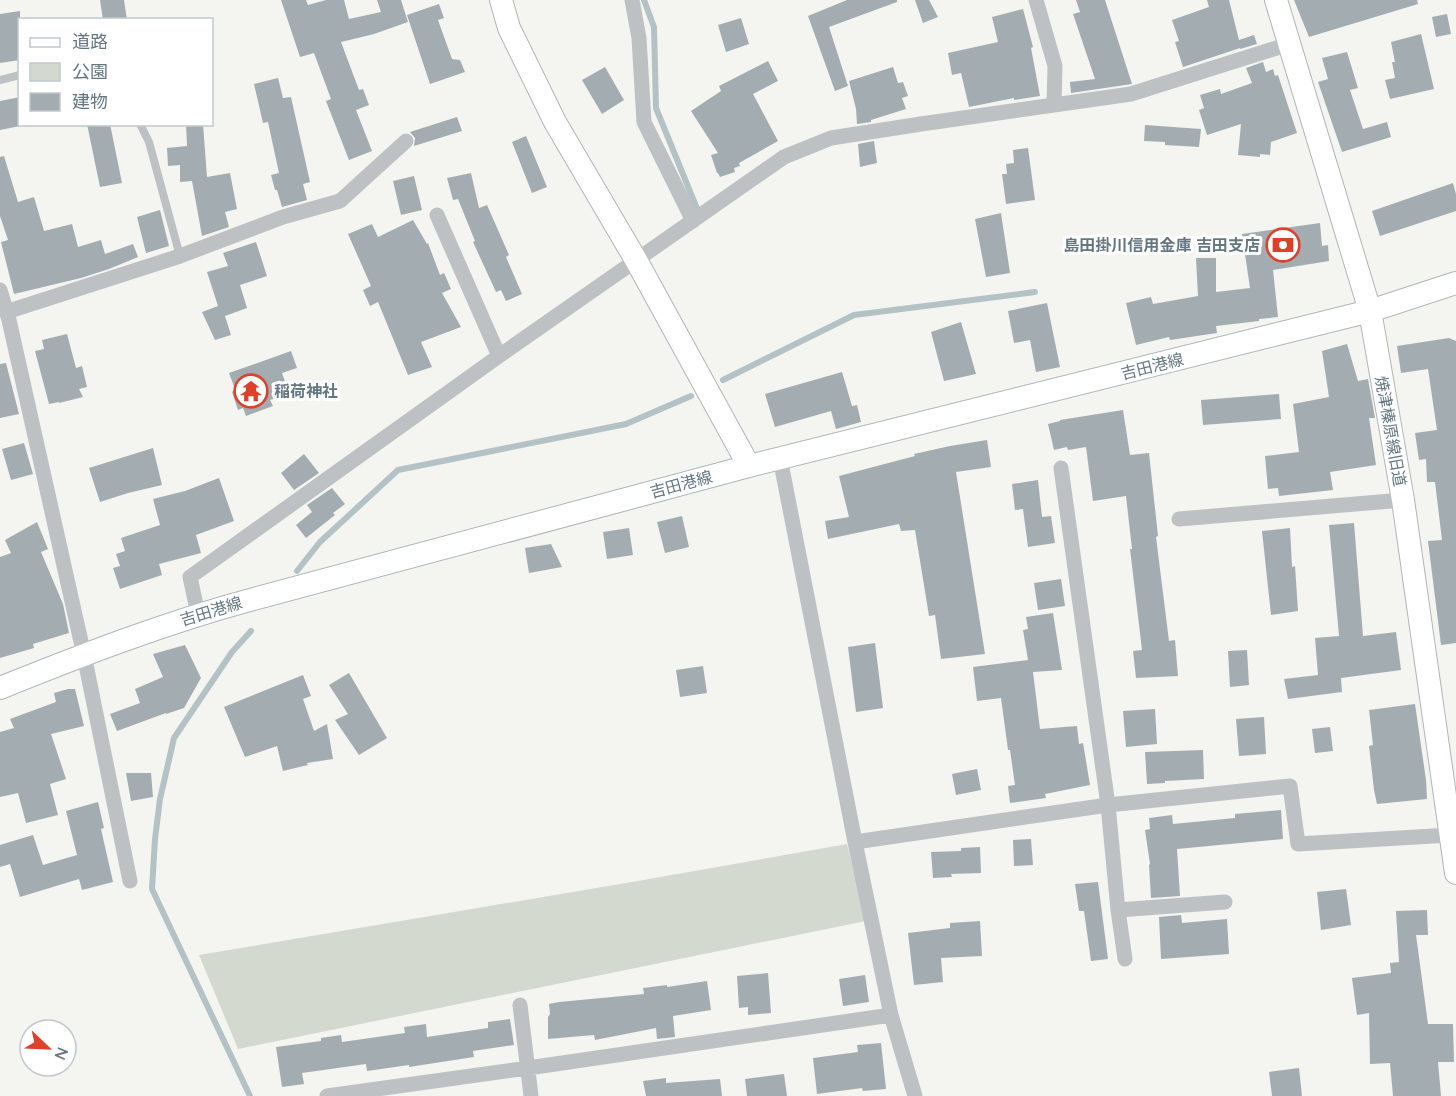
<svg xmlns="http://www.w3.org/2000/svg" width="1456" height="1096" viewBox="0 0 1456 1096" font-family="Quicksand,'Noto Sans JP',sans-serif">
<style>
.green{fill:#d4d9d0}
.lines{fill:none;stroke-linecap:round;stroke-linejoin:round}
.stream{stroke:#b4c2c5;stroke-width:6}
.building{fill:#a3adb1}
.secondary-casing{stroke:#afb5b9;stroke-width:24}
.lane{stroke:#bdc1c4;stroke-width:8}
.street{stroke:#bdc1c4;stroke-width:15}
.secondary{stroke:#fff;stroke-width:22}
.labels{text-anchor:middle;stroke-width:6;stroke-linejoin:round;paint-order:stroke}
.poi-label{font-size:16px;font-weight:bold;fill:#647680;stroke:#fff;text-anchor:end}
.street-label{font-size:16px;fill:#647680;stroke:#fff}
</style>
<rect width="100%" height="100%" fill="#f4f4f0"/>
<path class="green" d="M847,844l19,77 -628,128 -39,-94 433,-73z"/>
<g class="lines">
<path class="stream" d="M644,0l10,27 2,81 44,108
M723,380l131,-65 181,-23
M297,571l23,-29 78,-72 228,-46 65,-28
M250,1096l-98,-207 3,-50 5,-40 14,-61 58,-86 19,-21"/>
</g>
<path class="building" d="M100,0h24l3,20h-24z
M281,0h25l2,5 18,-5h18l5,19 32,-7 -4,-12h24l7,22 -34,12 -33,8 18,48 4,-1 6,16 -13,5 16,41 -23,9 -23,-59 5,-2 -17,-46 -14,4z
M847,0h50v2l-68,25 19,59 -13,5 -27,-75z
M915,0h14l9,17 -15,6z
M1076,0h29l27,84 -61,9 -1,-11 25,-3 -22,-65 7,-2z
M1207,0h22l10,40 15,-5 3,9 -17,5v-1l-57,19 -8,-25 4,-1 -7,-21 37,-13z
M1294,0h123l1,4 -109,33z
M439,4l5,14 -6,2 14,39 8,1 5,12 -35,12 -23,-69z
M1023,9l10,38 -2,1 9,48 -26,4v-2l-45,9 -8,-34 -9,2 -4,-22 50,-11 -6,-25z
M20,11v49l-20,3v-49z
M1447,14l4,20 -15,3 -4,-20z
M741,18l8,26 -23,8 -8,-27z
M1421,34l13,55 -44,10 -5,-19 10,-2 -3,-16h3l-4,-20z
M1347,52l11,36 -8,2 13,39 24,-7 4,15 -49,15 -24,-70 10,-3 -6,-21z
M768,61l10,20 -25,13 25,47 -39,22 1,3 -6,2 1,4 -15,5 -2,-4h-1l-6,-18 7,-2 -27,-42 30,-20 -2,-5z
M1263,62l3,10 7,-3 2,7 3,-1 19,58 -26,9 -1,13 -10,-1v3l-22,-2 3,-31 -34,11 -8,-25 5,-2 -4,-13 20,-6 1,5 31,-11 -6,-15z
M605,67l19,33 -22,14 -20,-34z
M893,67l5,16 5,-1 5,14 -6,2 4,11 -35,11v2l-14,2 -1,-15 -7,-28z
M278,78l5,20 8,-1 19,85 -7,2 4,16 -25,7 -5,-17h-2l-4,-15 8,-2 -11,-51 -5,1 -9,-39z
M20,97v29l-20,4v-29z
M457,117l5,14 -48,15 1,-8 -5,-6z
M87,124h23l12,59 -22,4z
M186,124h17l4,53 23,-4 7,36 -12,3 4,15 -27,9 -10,-55 -12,1v-17l-12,1 -1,-18 20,-2z
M1145,125l56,4 -2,18 -34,-2v-3l-21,-1z
M526,136l21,51 -15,6 -20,-51z
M874,141l3,22 -17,4 -2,-23z
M1028,148l7,52 -29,4 -4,-30h5l-1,-10 8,-1 -1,-13z
M4,156l14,46 16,-5 10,34 28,-7 6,23 23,-7 4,14 28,-10 5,13 -29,12 -28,9 -67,16 -13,-52 7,-2 -8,-24v-59z
M471,173l8,35 8,-3 22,50 -3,2 16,37 -16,7 -5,-11 -5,2 -23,-50 2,-1 -17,-42 -5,1 -6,-22z
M414,176l8,34 -21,5 -8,-34z
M1453,183l3,11v17l-76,25 -8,-25z
M160,210l9,36 -23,7 -9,-36z
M1001,213l9,60 -24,4 -11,-58z
M413,220l14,24 1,-1 12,32 4,-2 7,16 -9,4 19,34 -40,15 11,25 -24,8 -30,-73 -8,4 -7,-16 8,-4 -23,-52 24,-10 6,13z
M1320,223l2,23 6,-1 1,16 -56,9 5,47 -19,2v2l-43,5 1,7 -47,7 -1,-3 -33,8 -10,-42 25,-6 2,7 45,-8 -2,-38h20v34l34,-4 -8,-54z
M256,242l11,34 -27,9 7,23 -22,8 6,19 -16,5 -13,-28 16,-6 -11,-34 21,-6 -5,-13z
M1047,303l13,64 -24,5 -6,-32 -16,3 -6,-32z
M961,322l15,52 -32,7 -13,-49z
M67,334l9,34 6,-2 5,21 -8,2 4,8 -24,6v-1l-10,2 -14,-53 9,-2 -2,-9z
M1449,338l7,3v302l-15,2 -13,-104 14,-1 -7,-58h-8l-1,-23 -7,1 -4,-27 22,-3 -9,-61 -27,4 -4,-27z
M1347,344l11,37 10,-2 7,39h-6l7,47 -46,7 3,18 -54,6 -1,-8 -10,1 -3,-33 34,-4 -6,-48 36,-7 -7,-46z
M291,351l6,17 -15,5 7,20 -19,7 3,6 -27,10 -3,-8 -5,2 -6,-18 3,-3 -6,-16z
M6,363l13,51 -19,4v-54z
M842,372l10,34 5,-1 4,17 -25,7 -5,-18 -56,16 -10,-33z
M1279,394l2,25 -78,6 -2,-25z
M1123,410l7,45 19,-2 9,83 -2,1 13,104 6,-1 3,36 -42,2 -3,-27 9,-1 -12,-101h2l-6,-53 -33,5 -7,-54 -18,3 -1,-3 -13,3 -6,-26 12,-3v-1z
M987,440l4,27 -35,5 29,182 -44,5 -6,-44 -6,1 -14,-86 -14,1 -2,-7 -71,15 -3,-18 24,-4 -10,-41 76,-20 -1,-2 36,-8z
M24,443l9,31 -22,6 -9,-31z
M153,448l9,37 -34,8 -28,9 -11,-34z
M304,454l15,19 -25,17 -13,-17z
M219,478l15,43 -38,14 5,18 -42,11 3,11 -42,14 -7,-21 7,-2 -4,-12 9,-3 -4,-13 39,-13 -7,-26 32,-8z
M1038,480l4,37 9,-1 4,27 -27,4 -5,-38 -8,1 -3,-26z
M332,488l13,16 -12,9 2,2 -29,23 -10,-13 16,-13 -5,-7z
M682,516l7,31 -24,6 -8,-31z
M37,522l11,27 -7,3 22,52 6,29 -36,11 1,4 -34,10v-101l11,-4 -6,-13z
M1354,523l9,113 33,-4 5,38 -60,8 1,14 -54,7 -4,-20 34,-4 -3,-37 24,-2 -10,-111z
M629,528l4,27 -26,4 -4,-27z
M1290,528l2,39 3,-1 3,45 -27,4 -9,-84z
M551,544l11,23 -33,6 -4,-25z
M1061,579l4,27 -27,4 -4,-27z
M1053,613l9,57 -29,2 7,57 37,-3 2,18 4,-1 7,42 -45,9 1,4 -36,5 -2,-17 7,-1 -5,-35h-2l-7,-52 -24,3 -4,-34 55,-7 -5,-30 5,-1 -2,-12z
M875,643l8,65 -27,4 -8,-65z
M185,645l16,33 -17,30 -18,6v-1l-49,18 -7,-17 30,-11 -5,-14 28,-12 -10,-23z
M1247,650l2,35 -19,2 -2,-36z
M703,666l4,27 -27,4 -4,-27z
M349,673l38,65 -28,17 -24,-35 13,-6 -19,-29z
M303,675l8,21 -8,3 11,32 13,-7 6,35 -26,4 1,2 -25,6 -6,-25 -32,11 -21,-50z
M68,689h7l9,37 -33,8 15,45 -16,5 8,31 -32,8 -8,-30 -18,4v-65l14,-4 -4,-9 46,-17 -2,-9z
M1415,704l11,76 1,19 -50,5 -3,-14 -5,-44 4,-1 -4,-35z
M1155,709l2,35 -31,3 -3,-36z
M1264,717l2,37 -27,2 -3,-37z
M1330,727l3,24 -18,2 -3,-24z
M1203,750l1,29 -39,2v2l-18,1 -2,-32z
M977,769l4,21 -25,5 -4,-21z
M126,773h25l2,24 -22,4z
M98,802l6,26 -3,1 12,53 -31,8 -3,-11 -59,18 -10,-33 -10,3v-22l33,-10 10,30 34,-10 -11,-44z
M1281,810l2,29 -106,10 3,47 -29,2 -2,-33 1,-1 -5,-34 5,-1 -1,-11 23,-3 1,9 62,-6v-4z
M1031,839l2,26 -19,1 -1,-26z
M980,847l1,26 -30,1 1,3 -19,1 -2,-26 30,-1v-3z
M1098,882l10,77 -17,2 -7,-50h-5l-4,-27z
M1346,889l5,36 -30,5 -4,-38z
M1427,910l1,25h-12l12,89h25l1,38h-16l3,34h-48l-3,-33 -20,1 -1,-51 -12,2 -5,-37 39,-5 -1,-10 9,-1 -3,-51z
M1181,915l1,8 45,-4 2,35 -68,5 -2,-42z
M980,921l2,35 -41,2 2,24 -29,3 -6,-52 42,-5v-5z
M768,973l3,40 -23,2v-8l-9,1 -2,-32z
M865,975l4,27 -26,4 -4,-27z
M707,981l4,29 -38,6 2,21 -18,2 -1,-11 -61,12 -1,-5 -46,4v-22l2,-3 -1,-10 10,-2 85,-8 -1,-6 24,-3v2z
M510,1019l4,26 -41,6 1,6 -65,10v-2l-42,6 -1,-7 -64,9 2,11 -22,3 -6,-40 45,-6v-3l20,-3 1,7 63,-9 -1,-6 22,-3 1,13 61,-9v-6z
M881,1043l5,46 -23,2 -1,-3 -45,6 -4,-36 45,-6 -1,-7z
M1299,1068l3,28h-30l-3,-24z
M784,1074l3,22h-40l-2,-17z
M666,1078v5l54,-4 2,17h-76l-3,-15z"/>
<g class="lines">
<g class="secondary-casing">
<path id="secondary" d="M501,0l8,28 46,94 81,138 113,206
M1276,0l94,311 33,189 53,373
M0,688c82,-33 165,-65 250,-88l499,-134 621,-155 86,-28"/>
</g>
<path class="lane" d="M0,80l20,-5
M140,124l9,18 31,114"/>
<path class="street" d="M632,0l7,38 5,84 49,99
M1036,0l19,66 -1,38
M437,215l62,141
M0,290l9,30 75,335 46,226
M6,312l174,-56 103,-39 57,-16 66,-60
M780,458l75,384 36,173 24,81
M1061,468l47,337 10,105 7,49
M1179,519l224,-19
M198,614l-8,-37 309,-221 285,-199 47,-19 90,-14 210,-30 158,-50
M855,842l253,-37 182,-19 8,58 152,-9
M1118,910l107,-8
M520,1005l11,91
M327,1096l201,-28 363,-53"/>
<use href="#secondary" class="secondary"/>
</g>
<defs>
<g id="bank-ring" transform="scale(1.725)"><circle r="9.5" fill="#fff" stroke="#db4229" stroke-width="1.5"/><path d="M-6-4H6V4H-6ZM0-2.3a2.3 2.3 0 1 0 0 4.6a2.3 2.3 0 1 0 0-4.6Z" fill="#db4229"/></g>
<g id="temple-ring" transform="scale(1.725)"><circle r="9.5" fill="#fff" stroke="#db4229" stroke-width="1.5"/><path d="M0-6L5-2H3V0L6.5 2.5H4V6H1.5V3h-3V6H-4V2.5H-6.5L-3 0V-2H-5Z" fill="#db4229"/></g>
</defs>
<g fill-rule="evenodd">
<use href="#bank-ring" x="1283" y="245"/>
<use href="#temple-ring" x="251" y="391"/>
</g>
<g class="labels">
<g class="poi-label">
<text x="1260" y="251">島田掛川信用金庫 吉田支店</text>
<text x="274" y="397" text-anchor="start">稲荷神社</text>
</g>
<g class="street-label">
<text transform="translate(1152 366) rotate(-14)" y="6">吉田港線</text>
<text transform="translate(1391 431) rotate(80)" y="6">焼津榛原線旧道</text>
<text transform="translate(681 484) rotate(-15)" y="6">吉田港線</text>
<text transform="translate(211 611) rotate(-17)" y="6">吉田港線</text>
</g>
</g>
<rect x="18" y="18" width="195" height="108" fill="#ffffff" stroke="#c1c8cc" stroke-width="1.5"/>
<rect x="30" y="38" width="30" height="9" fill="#ffffff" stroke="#c1c8cc" stroke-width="1.5"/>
<text x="72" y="48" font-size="18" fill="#647680">道路</text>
<rect x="30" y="63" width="30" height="18" fill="#d4d9d0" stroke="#c1c8cc" stroke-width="1.5"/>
<text x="72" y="78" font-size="18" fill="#647680">公園</text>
<rect x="30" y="93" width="30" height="18" fill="#a3adb1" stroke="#c1c8cc" stroke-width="1.5"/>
<text x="72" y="108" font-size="18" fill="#647680">建物</text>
<g transform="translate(48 1048) rotate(113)"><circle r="28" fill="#ffffff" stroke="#c1c8cc" stroke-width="1.5"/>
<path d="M0-4.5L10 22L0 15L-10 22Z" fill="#db4229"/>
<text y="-9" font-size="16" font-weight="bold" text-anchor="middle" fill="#647680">N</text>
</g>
</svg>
